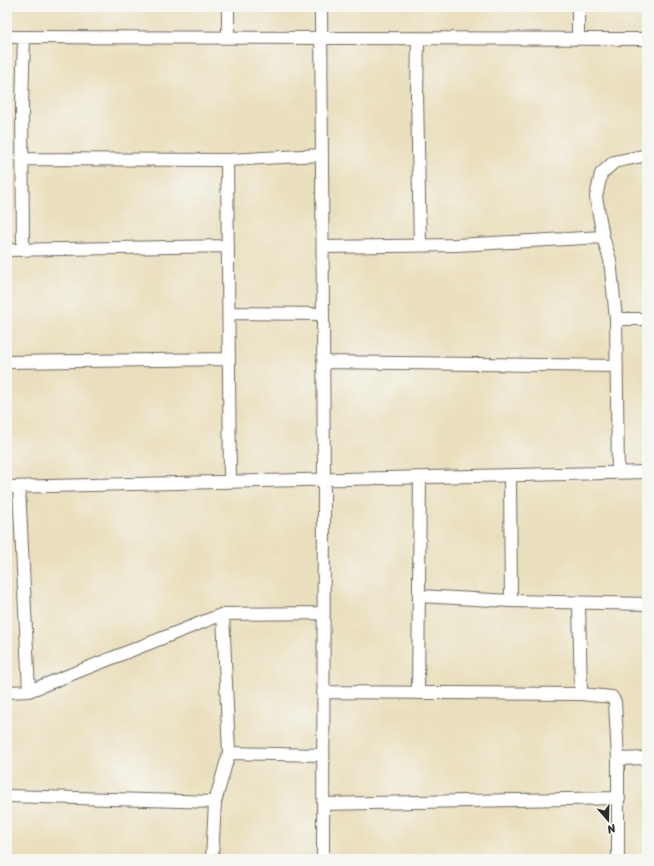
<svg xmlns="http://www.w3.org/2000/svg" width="654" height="866" viewBox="0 0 654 866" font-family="Sriracha,sans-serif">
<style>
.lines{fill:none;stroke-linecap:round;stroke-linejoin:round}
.street-casing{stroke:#6e6a5e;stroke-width:14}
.street{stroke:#fff;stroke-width:12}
</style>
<rect width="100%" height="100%" fill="#f6f6f2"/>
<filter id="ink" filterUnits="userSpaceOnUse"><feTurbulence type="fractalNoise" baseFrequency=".025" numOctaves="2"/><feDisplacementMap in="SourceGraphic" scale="8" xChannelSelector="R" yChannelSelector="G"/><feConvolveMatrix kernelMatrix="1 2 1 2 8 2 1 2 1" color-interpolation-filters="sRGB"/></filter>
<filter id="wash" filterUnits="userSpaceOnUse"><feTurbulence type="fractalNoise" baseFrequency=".012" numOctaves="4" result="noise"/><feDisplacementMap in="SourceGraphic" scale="16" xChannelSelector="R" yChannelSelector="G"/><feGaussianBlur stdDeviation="0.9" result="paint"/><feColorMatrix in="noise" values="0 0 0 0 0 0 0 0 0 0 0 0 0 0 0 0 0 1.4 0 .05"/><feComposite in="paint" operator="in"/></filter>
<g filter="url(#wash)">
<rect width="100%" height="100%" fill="#eadfbc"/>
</g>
<g filter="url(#ink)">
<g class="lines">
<g class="street-casing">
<path id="street" d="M321,7l3,474 -1,378
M7,37l640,2
M228,37v-30
M418,38l-1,57 3,150
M578,38v-31
M22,159l205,1 95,-5
M227,160l3,321
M323,247l133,-2 147,-8
M7,250l221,-4
M23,250l-1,-146 2,-67
M229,313l94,1
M616,319h31
M7,362l222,-3
M324,362l293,4
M618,472l-2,-153 -6,-59 -7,-23 -7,-40 5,-23 13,-12 33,-7
M510,476l1,125 136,3
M7,487l640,-15
M19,487l10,204
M419,596l92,5
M579,604l2,90
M7,692l22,-1 194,-77 101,-1
M323,692l258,2 31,3 3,5 3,57v100
M418,693l2,-215
M229,753l94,2
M618,759l29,-1
M7,796l208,6
M323,804l296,-6
M212,859l3,-57 14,-49 -6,-139"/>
</g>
<use href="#street" class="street"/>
</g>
</g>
<rect width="654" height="866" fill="none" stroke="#f6f6f2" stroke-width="24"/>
<g transform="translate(608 820) rotate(160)" stroke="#f6f6f2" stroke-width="3" paint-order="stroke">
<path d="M0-3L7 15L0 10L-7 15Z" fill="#2b2b2b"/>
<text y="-6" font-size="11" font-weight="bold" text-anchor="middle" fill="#2b2b2b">N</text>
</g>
</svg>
